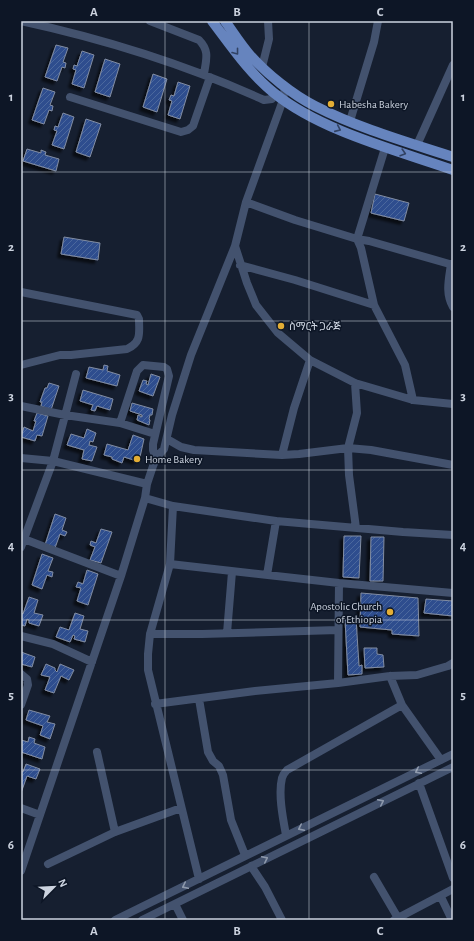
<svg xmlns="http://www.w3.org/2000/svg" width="474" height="941" viewBox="0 0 474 941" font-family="'Alegreya Sans','Noto Sans Ethiopic',sans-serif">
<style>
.building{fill:url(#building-hatch);stroke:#828da3;filter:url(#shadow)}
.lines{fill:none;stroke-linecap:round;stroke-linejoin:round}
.street{stroke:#43526e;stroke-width:8}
.primary{stroke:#6684be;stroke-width:10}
.oneway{stroke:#314263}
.oneway2{stroke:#8e99ac}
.grid{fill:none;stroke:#ccd3df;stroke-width:1;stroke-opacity:0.55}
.poi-dot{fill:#e4ae35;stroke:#0d1626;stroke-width:1.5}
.labels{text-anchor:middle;stroke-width:3;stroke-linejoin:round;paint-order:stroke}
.poi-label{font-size:11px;fill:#ccd3df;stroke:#0d1626;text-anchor:start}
.neatline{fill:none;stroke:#ccd3df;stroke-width:1.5}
.grid-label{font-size:13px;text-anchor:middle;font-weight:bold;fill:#ccd3df}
</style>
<defs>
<pattern id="building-hatch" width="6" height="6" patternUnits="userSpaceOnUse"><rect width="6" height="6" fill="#2f4e8e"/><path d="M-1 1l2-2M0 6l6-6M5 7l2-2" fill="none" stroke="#4c679d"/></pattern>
<filter id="shadow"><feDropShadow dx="-3.5" dy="3.5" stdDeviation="1" flood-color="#0009"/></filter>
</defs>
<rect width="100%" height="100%" fill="#161f30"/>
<path class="building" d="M56,45l12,3 -5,14 3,1 -1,5 -3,-1 -5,14 -12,-4z
M82,51l12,4 -10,33 -12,-4 4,-14 -3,-1 1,-4 3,1z
M105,59l15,5 -10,33 -15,-5z
M153,74l14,5 -10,33 -14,-5z
M178,82l12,4 -10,33 -12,-4 4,-14 -3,-1 2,-5 3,1z
M43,88l12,4 -5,13 3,1 -1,5 -3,-1 -5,14 -12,-4z
M63,113l11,4 -10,32 -12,-4 5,-14 -3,-1 1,-4 3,1z
M86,119l15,5 -11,33 -14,-5z
M27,149l14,4v-3l5,2 -1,3 14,4 -3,12 -33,-10z
M375,194l34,9 -5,18 -33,-8z
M64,237l36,6 -2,17 -37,-6z
M104,365l4,1 -1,5 13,4 -3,11 -31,-8 3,-11 14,3z
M151,374l9,3 -7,19 -14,-5 4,-11 4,1 -1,3 2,1z
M49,383l10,3 -8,24 -10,-4 1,-4h-2l5,-14h2z
M83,390l30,9 -3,11 -13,-4 -2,5 -4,-1 2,-5 -13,-4z
M132,403l21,6 -1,6h-2l-1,4 1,1 -1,5 -12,-5 1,-5 4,2v-2l-12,-4z
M37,413l11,3 -6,20 -5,-1 -2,6 -14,-4 3,-10 9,4 3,-10h-2z
M87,429l9,4 -3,9 -3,-1 -1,4 8,2 -5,14 -10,-2 2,-9 -17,-5 4,-11 13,4z
M133,435l11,4 -4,18h-1l-2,4 -13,-4 -2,6 -10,-4v-2l-8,-2 3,-11 21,6z
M55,514l11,4 -4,12 5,2 -2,4 -5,-2 -5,14 -10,-3z
M101,529l11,3 -11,31 -11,-3 5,-13 -5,-2 1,-4 5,2z
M344,536h17l-2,42 -16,-1z
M371,537h13l-1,44h-13z
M42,554l11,4 -5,13 5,1 -1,5 -5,-2 -5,14 -10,-4z
M87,570l11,4 -10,31 -11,-4 4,-13 -5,-1 2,-5 5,2z
M361,593l57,5 1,38 -27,-2v-4l-32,-3z
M29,597l9,3 -4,13 9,2 -4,11 -10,-3v-3l-2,-1 -2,7 -4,-1v-12l2,1z
M426,599l27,2v15l-29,-3z
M75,613l9,3 -4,13 8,2 -3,11 -11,-3 1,-3 -2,-1 -3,7 -14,-5 4,-10 9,3z
M356,618l3,48 3,-1v9l-14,1 -3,-56z
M364,648h13v6l6,1 1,12 -19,1z
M21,652l14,5 -3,10 -11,-3z
M46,664l9,4v2l2,2 3,-8 14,6 -5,10 -8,-4 -7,17 -9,-3 5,-13 -9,-2z
M29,710l21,6 -3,6 8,2 -5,15 -10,-4 3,-9 -17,-6z
M29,737l6,2 -1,4 11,4 -3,12 -21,-7v-12l7,2z
M26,764l14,5 -4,10 -9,-3 -6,17v-22l2,1z"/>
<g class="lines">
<path class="street" d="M21,21c83,18 166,44 243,79l8,-1 1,-7
M150,21l49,19c11,11 7,20 5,34
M262,67l7,-28 -1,-18
M70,97l111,35 7,-2 5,-4 17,-49
M350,121l24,-79 4,-21
M417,145l36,-80
M385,148l-28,91 4,9 13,57 31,60 8,35
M246,202l49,18 62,19 12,2 84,24
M235,246l12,37 9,22 22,28 32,27 45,23 58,17 40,4
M451,264c-2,15 -6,29 2,43
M240,265l55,15 79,25
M21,292l116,23 2,4c0,14 3,23 -12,30l-56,6h-11l-39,10
M355,383l2,30 -9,35 1,27 7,53
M21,406l44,9 55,8 35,11
M120,423l17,-52 6,-6 21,2 3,2 2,7 -16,68v6l3,8
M167,439l14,8 13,3 88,5 17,-1 49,-6 23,2 82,15
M282,455l12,-47 16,-48
M21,458l32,3 94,23
M145,498l28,8 -3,58 -20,70 -2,20v16l51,209
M173,506l103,15 127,11 50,3
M24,539l97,37
M21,547l32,-86 23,-87
M170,564l169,19 114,10
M267,575l9,-54
M227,633l5,-61
M150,634h52l136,-4
M21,636l32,8 39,18
M21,674l6,5 1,6 -7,20
M390,676l12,29 39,55
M338,683l1,-100
M199,699l9,53 5,9 6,5 4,9 8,45 14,35
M155,704l100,-13 83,-8 52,-7 27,-1 31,-9 5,-3
M97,752l18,80
M419,783l34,95
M21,808l19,7
M286,835c-3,-16 -8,-41 -4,-57 1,-3 3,-6 5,-8l115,-65
M48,864l67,-32 66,-24
M251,866l14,21 17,33
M21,871l100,-295 24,-78 2,-14 6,-18 3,-8 8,-9 8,-34 19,-60 44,-109 11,-44 37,-102 2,-13
M374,877l24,41
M441,897l11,23
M175,904l8,16
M115,920l338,-166
M142,920l311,-153
M394,920l59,-31"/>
<path class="primary" d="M212,21c19,25 37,52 62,72 47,38 122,57 179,77
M225,21c8,11 16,24 25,34 17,19 43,40 65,51 43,22 92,36 138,51"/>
</g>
<defs><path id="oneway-chevron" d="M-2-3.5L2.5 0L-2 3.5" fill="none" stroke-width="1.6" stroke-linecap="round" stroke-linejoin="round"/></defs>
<g class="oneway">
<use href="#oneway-chevron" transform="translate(236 52) rotate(52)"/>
<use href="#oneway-chevron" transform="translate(338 129) rotate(24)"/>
<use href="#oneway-chevron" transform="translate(403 153) rotate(17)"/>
</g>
<g class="oneway2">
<use href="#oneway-chevron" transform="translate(418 771) rotate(154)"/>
<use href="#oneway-chevron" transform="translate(381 802) rotate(-26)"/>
<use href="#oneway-chevron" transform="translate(301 828) rotate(154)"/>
<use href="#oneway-chevron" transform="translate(265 859) rotate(-26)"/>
<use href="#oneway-chevron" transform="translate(185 886) rotate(154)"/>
</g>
<path class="grid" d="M165,21v899M309,21v899M21,172h432M21,321h432M21,470h432M21,620h432M21,770h432"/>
<g class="poi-dot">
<circle cx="331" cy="104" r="4"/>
<circle cx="281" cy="326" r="4"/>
<circle cx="137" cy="459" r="4"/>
<circle cx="390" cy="612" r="4"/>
</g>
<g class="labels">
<g class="poi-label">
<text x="339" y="108">Habesha Bakery</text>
<text x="289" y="330">ስማርት ጋራጅ</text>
<text x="145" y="463">Home Bakery</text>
<text x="382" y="610" text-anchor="end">Apostolic Church<tspan x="382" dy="13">of Ethiopia</tspan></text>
</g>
</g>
<rect width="474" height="941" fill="none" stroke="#0d1626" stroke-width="44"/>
<g transform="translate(54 887) rotate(66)" stroke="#0d1626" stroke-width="3" paint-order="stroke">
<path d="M0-3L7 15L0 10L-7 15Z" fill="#ccd3df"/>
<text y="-6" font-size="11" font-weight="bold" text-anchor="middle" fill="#ccd3df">N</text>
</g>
<rect x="22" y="22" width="430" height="897" class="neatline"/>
<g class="grid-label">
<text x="94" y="16">A</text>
<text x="237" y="16">B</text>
<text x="380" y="16">C</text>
<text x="11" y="101">1</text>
<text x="463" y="101">1</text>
<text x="11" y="251">2</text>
<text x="463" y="251">2</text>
<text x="11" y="400">3</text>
<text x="463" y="400">3</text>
<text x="11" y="550">4</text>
<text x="463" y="550">4</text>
<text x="11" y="699">5</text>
<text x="463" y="699">5</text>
<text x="11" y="849">6</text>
<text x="463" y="849">6</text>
<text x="94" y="935">A</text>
<text x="237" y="935">B</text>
<text x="380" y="935">C</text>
</g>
</svg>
